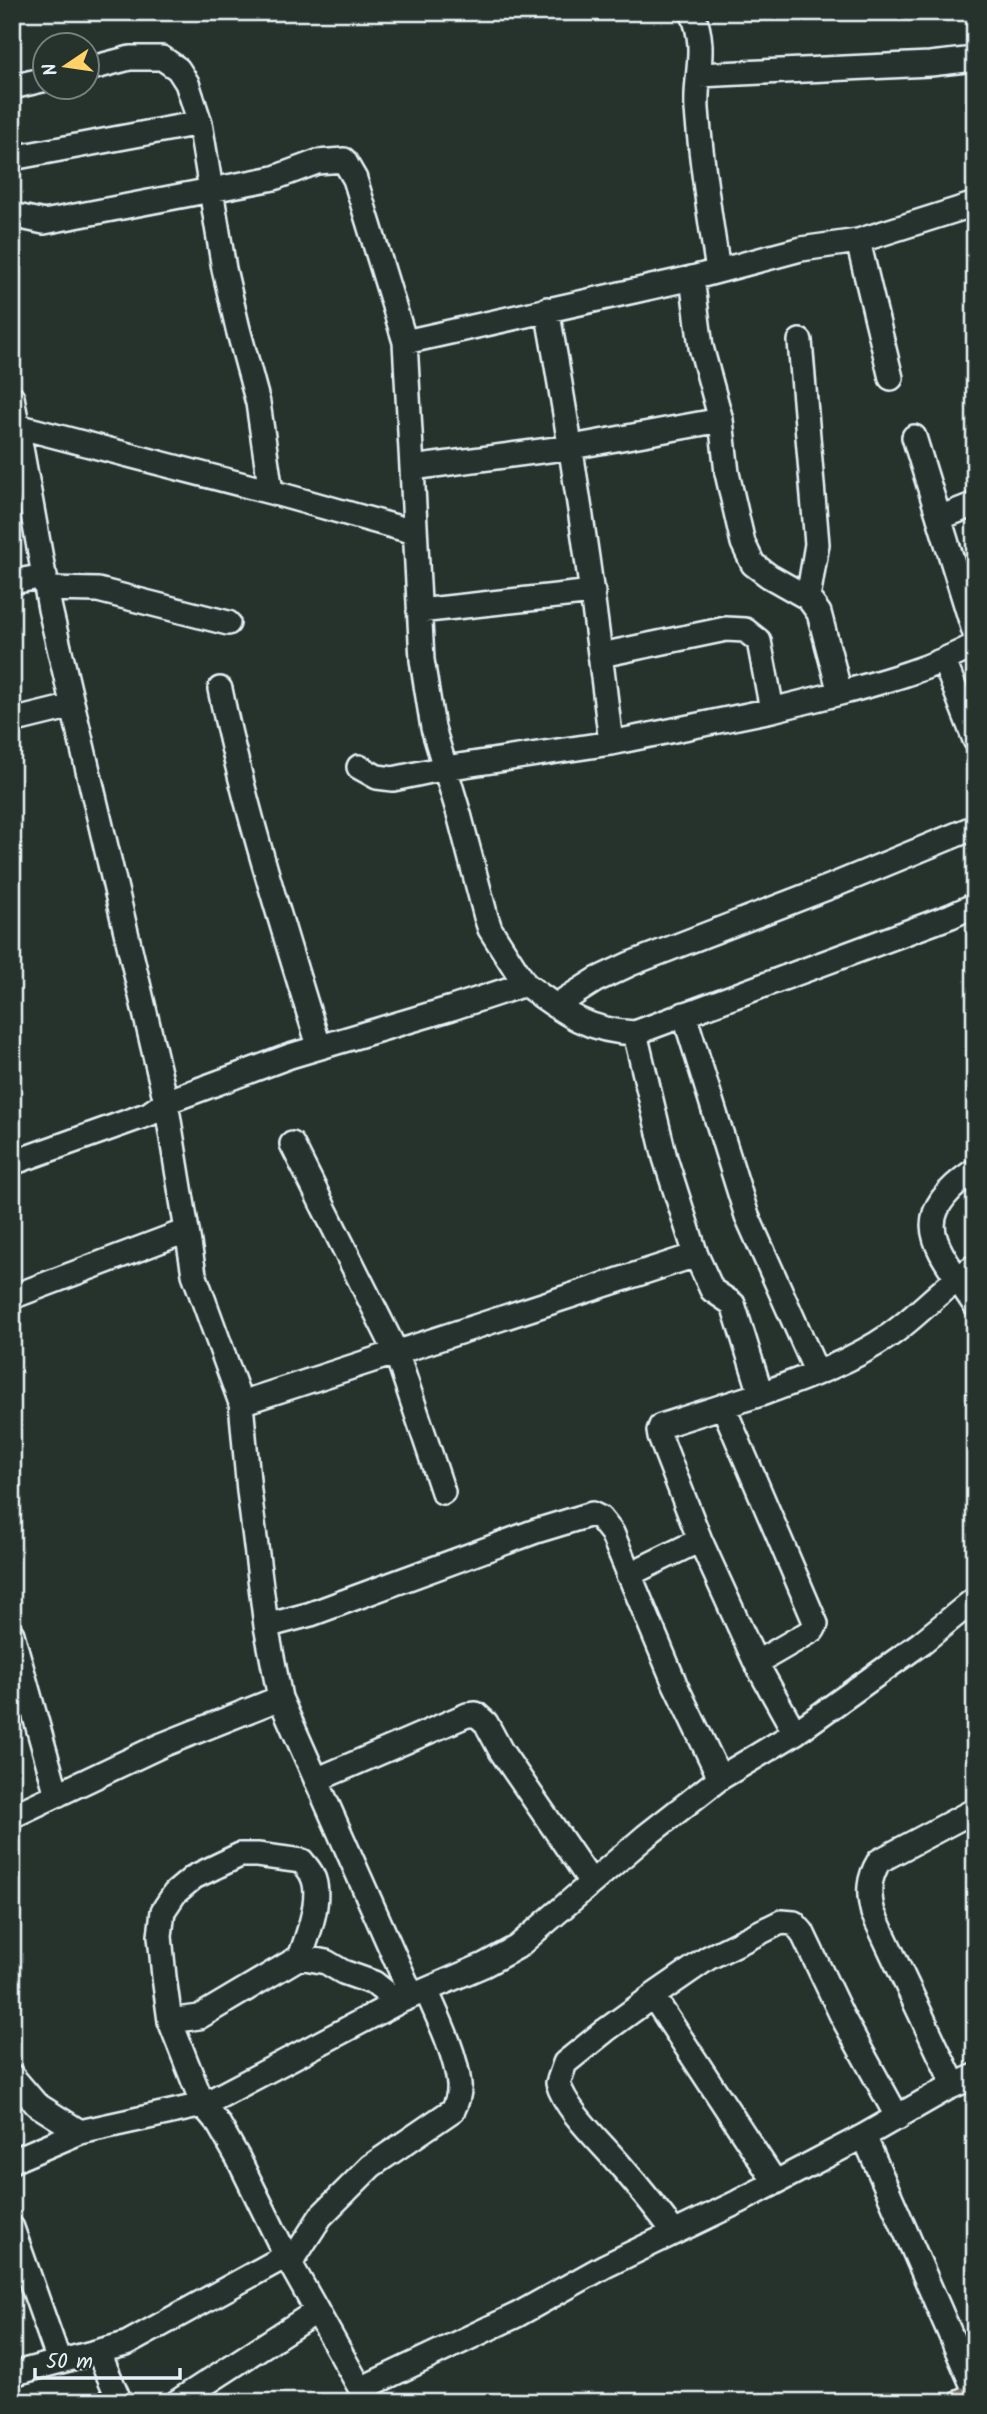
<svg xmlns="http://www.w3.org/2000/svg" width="987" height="2414" viewBox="0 0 987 2414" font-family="Kalam,sans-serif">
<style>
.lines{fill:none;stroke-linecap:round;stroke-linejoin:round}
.minor-casing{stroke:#e8f1f8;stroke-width:28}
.major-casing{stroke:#e8f1f8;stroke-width:33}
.minor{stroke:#26332d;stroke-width:23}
.major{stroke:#716e59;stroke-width:28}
</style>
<rect width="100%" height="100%" fill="#26332d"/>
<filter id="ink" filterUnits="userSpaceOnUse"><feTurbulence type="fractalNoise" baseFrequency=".0143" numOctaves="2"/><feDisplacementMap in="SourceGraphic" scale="14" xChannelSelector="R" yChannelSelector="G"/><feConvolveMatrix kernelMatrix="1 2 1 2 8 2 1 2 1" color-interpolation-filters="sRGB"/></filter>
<g filter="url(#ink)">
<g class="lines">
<g class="minor-casing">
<path id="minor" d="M692,12c16,36 3,61 5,97 4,54 13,108 21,162
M88,69l42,-11h32l16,11 9,14 13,40 24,146 14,60 20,74 13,89
M699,75l231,-11 45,-5
M12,87l34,-8
M12,158l188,-35
M12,215l32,7 230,-44 43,-16 27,-2 11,19 50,163 287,-64 109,-29 57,-8
M692,278l9,69 20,73 6,53 16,70 10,21 16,12 39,22 11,15 21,80c46,-12 92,-25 135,-48
M547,309c26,144 47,289 64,434
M800,341l17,203 -9,54
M405,342l7,126
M891,378l-33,-137 117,-37
M12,397l38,212 116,493 28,172 47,129
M17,426l254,66 143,40
M914,437l61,197
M939,518l36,-14
M12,582l33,-6
M47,589l51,1 130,33
M419,611l174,-19
M601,655l125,-26 19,1 14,11 13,69
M944,661l31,79
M220,689c25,121 63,239 99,357
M12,721l61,-15
M359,767l18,10 16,2 52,-11 166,-25 161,-33 68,-17
M525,984l-35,-55 -4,-12 -27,-103 -26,-86 -11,-68 -10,-192 160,-21 149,-27
M555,1006l41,-26 34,-16 202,-78 143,-59
M684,1014l63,202 70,157
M635,1033l316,-117 24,-11
M292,1144l104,208 47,140
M12,1163l137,-49 17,-12 124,-46 162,-48 73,-24c38,28 61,47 110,49l30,125 31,97 16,35 21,14 28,90 -100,32 -2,5 1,6 40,103 -72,35
M975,1170c-72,49 -37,77 0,135
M12,1297l174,-66
M761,1394c44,-16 90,-32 129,-59 30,-21 53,-49 85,-69
M723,1406l93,218 -3,6 -57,33
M700,1540l56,123 39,70
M266,1626l45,-12 225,-83 56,-17 8,4 12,15 63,151 45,94
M12,1634l45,161
M316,1780l151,-65 9,-1 10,9 15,28 90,131
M12,1816l150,-71 118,-47
M412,1996l-132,-298 -14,-72 -17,-135 -8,-88 455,-148
M653,1996l-47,34 -41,33 -7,20c8,28 43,59 62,82 19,22 37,44 54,67
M170,2021l29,-4 101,-60
M12,2076l24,28 44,28
M954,2085l-81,-172c-5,-20 -5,-34 6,-52l96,-51
M864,2136l111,255
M12,2161l68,-29 123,-27 195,-103 86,-37 33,-18 129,-111 74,-58 75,-45 126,-90 54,-44
M775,2182l-122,-186 55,-38 73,-36 13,1 8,9 41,86 55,100
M12,2228l47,133
M290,2264l31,-48 50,-50 82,-56c4,-8 7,-16 6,-26 -3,-30 -21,-67 -33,-94
M99,2353l21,49
M12,2374l114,-30 160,-88
M361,2389l156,-74 88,-49 133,-64 126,-66 82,-47 29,-13
M177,2402l140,-91
M368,2402l-82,-146 -48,-98 -20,-35 -15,-18 -33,-84 -6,-44 -4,-41 3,-25 12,-18 19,-16 46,-22h17l45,6c3,4 8,9 10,14 11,21 -4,61 -12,82l26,5 17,10 31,11 24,19"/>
</g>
<g class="major-casing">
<path id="major" d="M965,2402l10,-4"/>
</g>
<use href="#minor" class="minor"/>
<use href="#major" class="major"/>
</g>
</g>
<rect width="987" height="2414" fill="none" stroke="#26332d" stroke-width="42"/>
<rect x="21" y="21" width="945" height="2372" fill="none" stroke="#e8f1f8" stroke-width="2.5" filter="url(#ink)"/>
<g transform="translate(66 66) rotate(257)"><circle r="33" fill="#26332d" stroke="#747f7e" stroke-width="2"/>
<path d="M0-5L12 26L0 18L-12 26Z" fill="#ffd166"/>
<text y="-10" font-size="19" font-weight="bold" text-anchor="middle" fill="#e8f1f8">N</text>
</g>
<path d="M35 2368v10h145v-10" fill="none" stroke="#e8f1f8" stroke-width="3.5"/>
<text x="46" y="2368" font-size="21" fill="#e8f1f8" stroke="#26332d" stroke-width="5" paint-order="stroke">50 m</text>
</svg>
